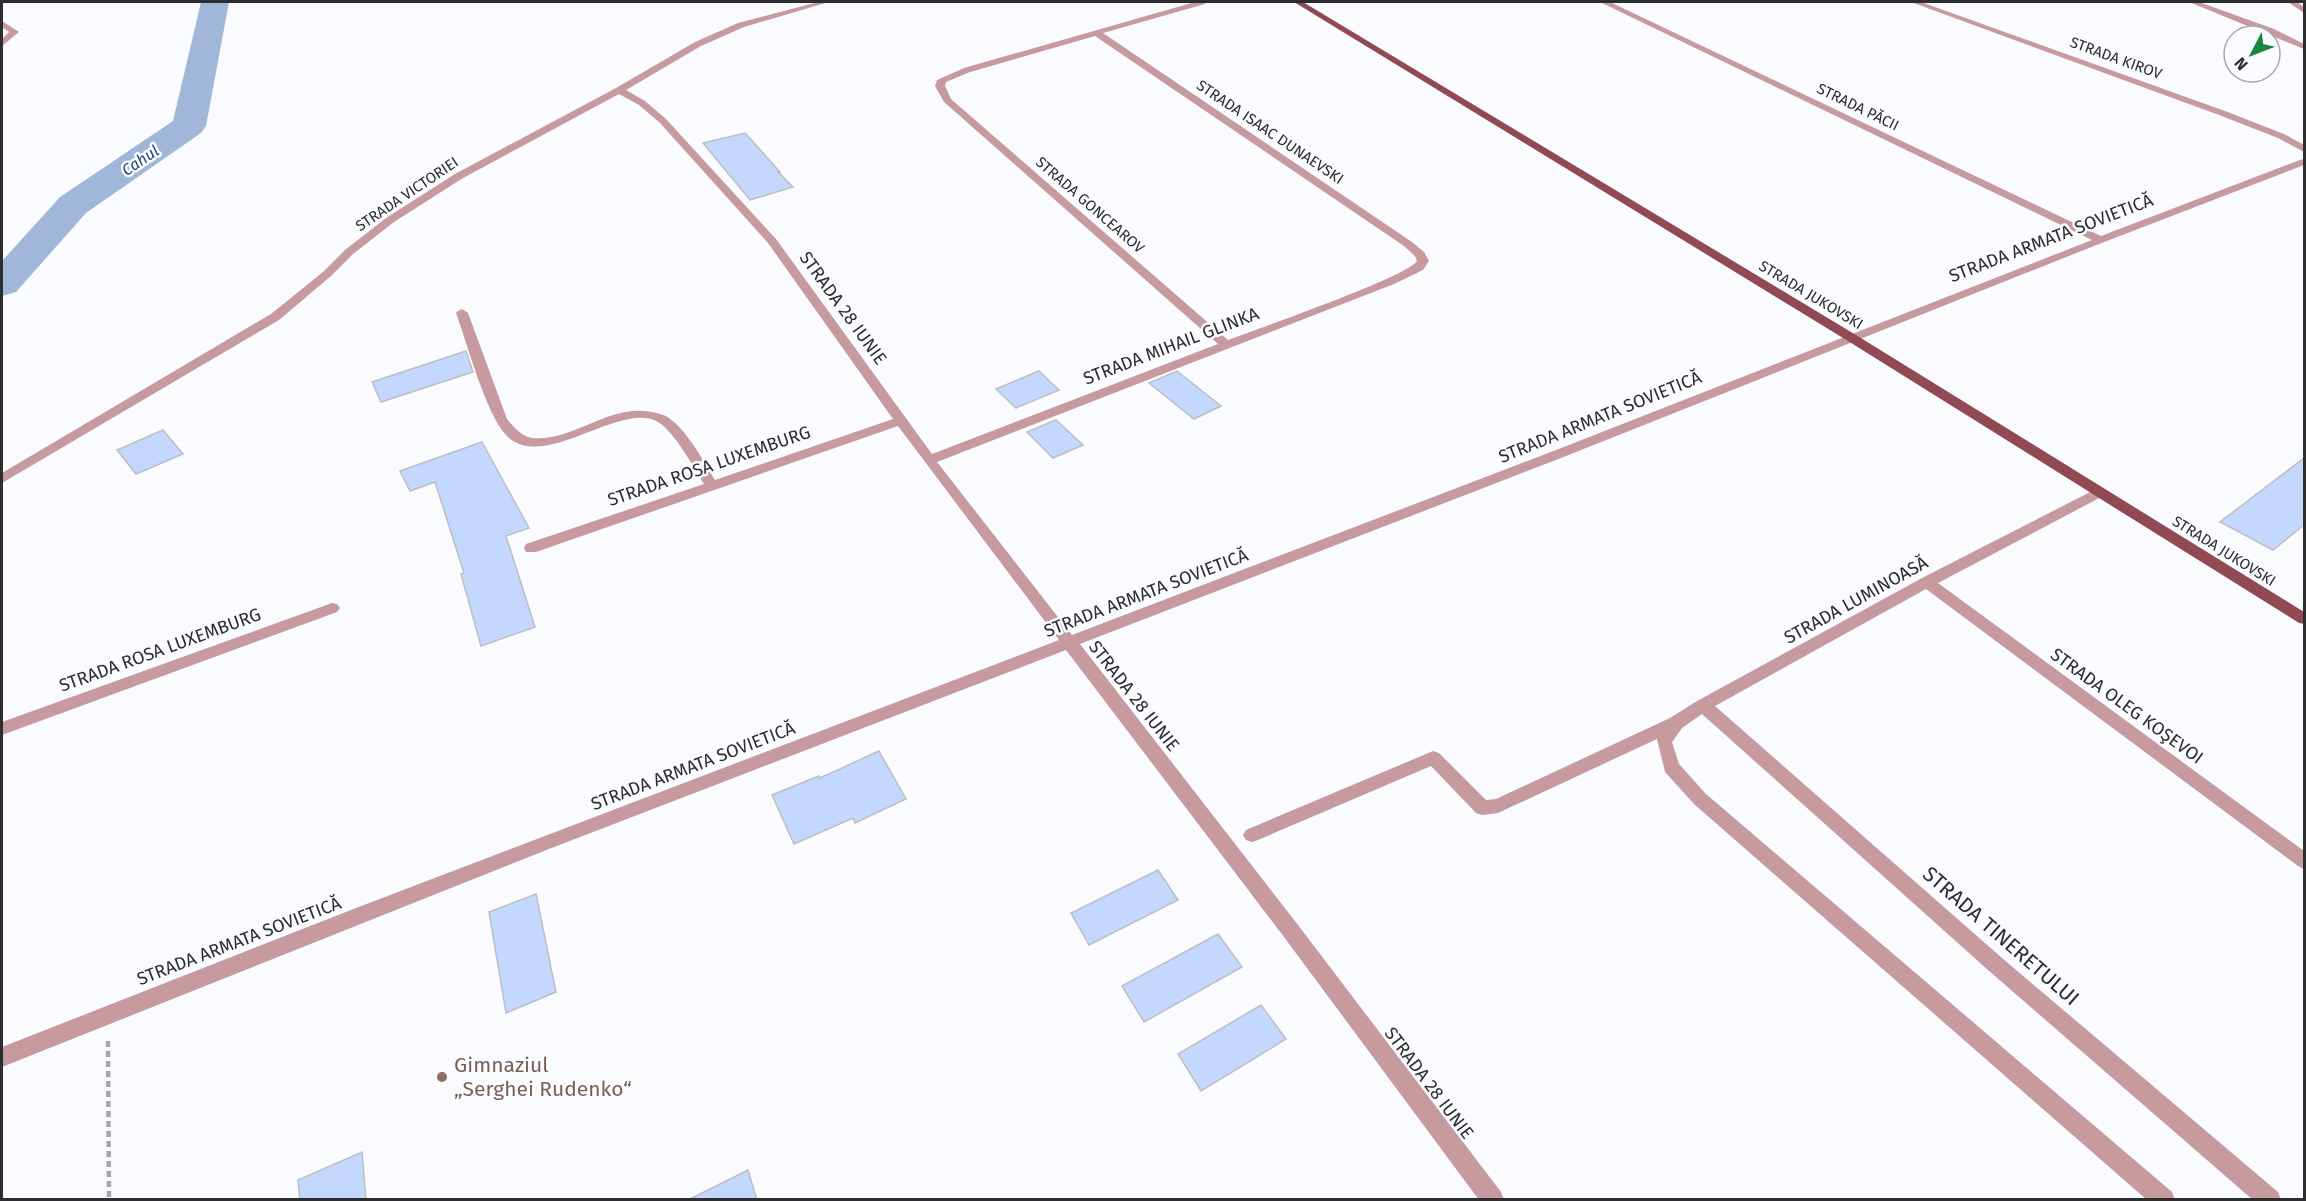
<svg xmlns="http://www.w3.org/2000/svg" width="2306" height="1201" viewBox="0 0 2306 1201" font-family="'Fira Sans',sans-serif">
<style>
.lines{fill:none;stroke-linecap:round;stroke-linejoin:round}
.river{fill:#a1b7d9;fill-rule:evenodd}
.building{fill:#c4d8fd;stroke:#bcbec2;stroke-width:1.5}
.path{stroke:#a5a6a9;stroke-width:4.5;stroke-dasharray:6 4;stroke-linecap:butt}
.minor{fill:#c69a9f;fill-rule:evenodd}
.major{fill:#914954;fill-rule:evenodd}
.education-dot{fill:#8d6e63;stroke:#fafbff;stroke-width:2}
.labels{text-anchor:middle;stroke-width:5;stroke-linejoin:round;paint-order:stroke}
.far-street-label{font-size:15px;fill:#2c2d2e;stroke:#fafbff}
.far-water-label{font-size:16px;font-style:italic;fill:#2b4674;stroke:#fafbff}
.street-label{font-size:18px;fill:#2c2d2e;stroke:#fafbff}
.near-street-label{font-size:21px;fill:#2c2d2e;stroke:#fafbff}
.near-education-label{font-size:21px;fill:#785e54;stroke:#fafbff;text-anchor:start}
</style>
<rect width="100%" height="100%" fill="#fafbff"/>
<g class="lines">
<path class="river" d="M201,2h28l-23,124 -5,7 -115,80 -70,79 -14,4v-35l58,-64 113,-76z"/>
</g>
<path class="building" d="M745,133l35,39h-2l15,15 -43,13 -47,-57z
M466,351l7,21 -92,30 -9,-20z
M1039,371l20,19 -43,18 -20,-19z
M1177,371l44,35 -27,13 -45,-36z
M1056,420l27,25 -30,13 -26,-26z
M163,430l20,24 -47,20 -19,-24z
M482,442l47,86 -23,8 29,91 -54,19 -20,-72 3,-1 -29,-91 -25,9 -10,-20z
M2304,458v67l-31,25 -53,-28z
M879,751l27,48 -51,24 -2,-5 -59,26 -22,-49 47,-19 1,2z
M1158,870l20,30 -89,45 -18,-32z
M536,894l20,98 -50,21 -17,-101z
M1218,934l24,33 -98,55 -22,-36z
M1261,1005l25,34 -85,52 -23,-37z
M362,1152l4,48h-66l-2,-20z
M748,1170l9,30h-69z"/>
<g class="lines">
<path class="path" d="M108,1041l1,159"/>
<path class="minor" d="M818,2h11l-85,25 -43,19 -75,44 19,11 21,18 110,120 156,215 286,-110 -274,-242 -9,-16 2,-6 27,-12 231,-66h11l-1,2 -102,29 309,209 12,10 5,9 -6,9 -29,14 -457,178 135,173 479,-183 541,-212 -492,-238h10l491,234 199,-76 4,-1v6l-210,81 -533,212 -481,186 218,281 203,267 3,8h-25l-195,-263 -218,-287 -517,199 -547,218v-20l354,-139 703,-268 -161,-214 -362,126h-10l-2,-4 2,-4 178,-60c-10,-16 -30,-53 -46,-62 -38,-22 -115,52 -152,13 -20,-21 -39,-92 -50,-122l2,-2 4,-2 6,4 39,106c7,8 14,17 25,19 43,4 79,-37 124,-25 4,1 9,2 13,5 20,15 33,41 46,62l178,-61 -125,-176 -108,-120 -21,-18 -20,-11 -156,84 -69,44 -41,32 -22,22 -52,44 -277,163v-10l269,-159 52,-42 22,-22 41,-32 69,-44 161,-86 79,-46 43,-19zM1095,36l309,210 11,10 2,5c-8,15 -162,69 -189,79l-277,-241 -6,-13 1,-4 24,-10z
M1911,2h10l304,109 59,23 20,11v7l-26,-14 -59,-23z
M2189,2h10l75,27 30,15v5z
M2288,2h9l7,5v6z
M2,21l17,11 -17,14v-7l7,-7 -7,-5z
M2100,487l7,5 -2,3 -167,88 366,268v18l-6,-3 -372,-277 -211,117 287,252 276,234 3,8h-28l-265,-230 -286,-256 -20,14 -10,14 7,22 27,30 466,398 3,8h-28l-453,-396 -29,-32 -8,-33 -159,74 -16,2 -6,-2 -45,-47 -173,74 -6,2 -6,-2 -3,-5 3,-5 187,-79 6,2 47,47 10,-1 174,-81 27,-17 225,-123z
M332,603l5,1 3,4 -3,4 -335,123v-13z"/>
<path class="major" d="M1294,2h9l553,333 448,277v12l-5,-1 -451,-282z"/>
</g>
<circle class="education-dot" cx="442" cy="1077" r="6"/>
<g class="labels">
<g class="far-street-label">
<text transform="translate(2116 58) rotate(20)" y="5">STRADA KIROV</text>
<text transform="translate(1858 107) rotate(26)" y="5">STRADA PĂCII</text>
<text transform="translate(1270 132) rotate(34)" y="5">STRADA ISAAC DUNAEVSKI</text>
<text transform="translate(407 194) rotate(-34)" y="5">STRADA VICTORIEI</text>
<text transform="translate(1090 205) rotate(41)" y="5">STRADA GONCEAROV</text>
<text transform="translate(1811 295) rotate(31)" y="5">STRADA JUKOVSKI</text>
<text transform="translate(2224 551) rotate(32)" y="5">STRADA JUKOVSKI</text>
</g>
<g class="far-water-label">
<text transform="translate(140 160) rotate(-34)" y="6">Cahul</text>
</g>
<g class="street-label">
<text transform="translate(2051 238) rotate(-21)" y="6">STRADA ARMATA SOVIETICĂ</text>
<text transform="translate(843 308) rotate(54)" y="6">STRADA 28 IUNIE</text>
<text transform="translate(1171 346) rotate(-21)" y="6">STRADA MIHAIL GLINKA</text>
<text transform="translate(1600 417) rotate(-22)" y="6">STRADA ARMATA SOVIETICĂ</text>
<text transform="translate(709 466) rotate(-19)" y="6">STRADA ROSA LUXEMBURG</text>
<text transform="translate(1146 593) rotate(-21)" y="6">STRADA ARMATA SOVIETICĂ</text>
<text transform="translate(1856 600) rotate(-29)" y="6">STRADA LUMINOASĂ</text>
<text transform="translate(160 650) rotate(-20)" y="6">STRADA ROSA LUXEMBURG</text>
<text transform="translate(1134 696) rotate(52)" y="6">STRADA 28 IUNIE</text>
<text transform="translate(2127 706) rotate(36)" y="6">STRADA OLEG KOŞEVOI</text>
<text transform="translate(693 766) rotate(-21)" y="6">STRADA ARMATA SOVIETICĂ</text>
<text transform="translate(239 941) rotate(-21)" y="6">STRADA ARMATA SOVIETICĂ</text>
<text transform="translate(1429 1083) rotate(53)" y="6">STRADA 28 IUNIE</text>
</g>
<g class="near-street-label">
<text transform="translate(2001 936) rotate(41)" y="7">STRADA TINERETULUI</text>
</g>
<g class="near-education-label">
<text x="454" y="1072">Gimnaziul<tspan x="454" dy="24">„Serghei Rudenko“</tspan></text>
</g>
</g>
<rect width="2306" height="1201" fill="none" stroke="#2c2d2e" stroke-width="6"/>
<g transform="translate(2252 54) rotate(228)"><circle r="28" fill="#fafbff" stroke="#a8a9ab" stroke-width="1.5"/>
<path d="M0-4.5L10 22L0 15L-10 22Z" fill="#19863e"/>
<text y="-9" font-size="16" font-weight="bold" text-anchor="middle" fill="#2c2d2e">N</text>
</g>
</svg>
